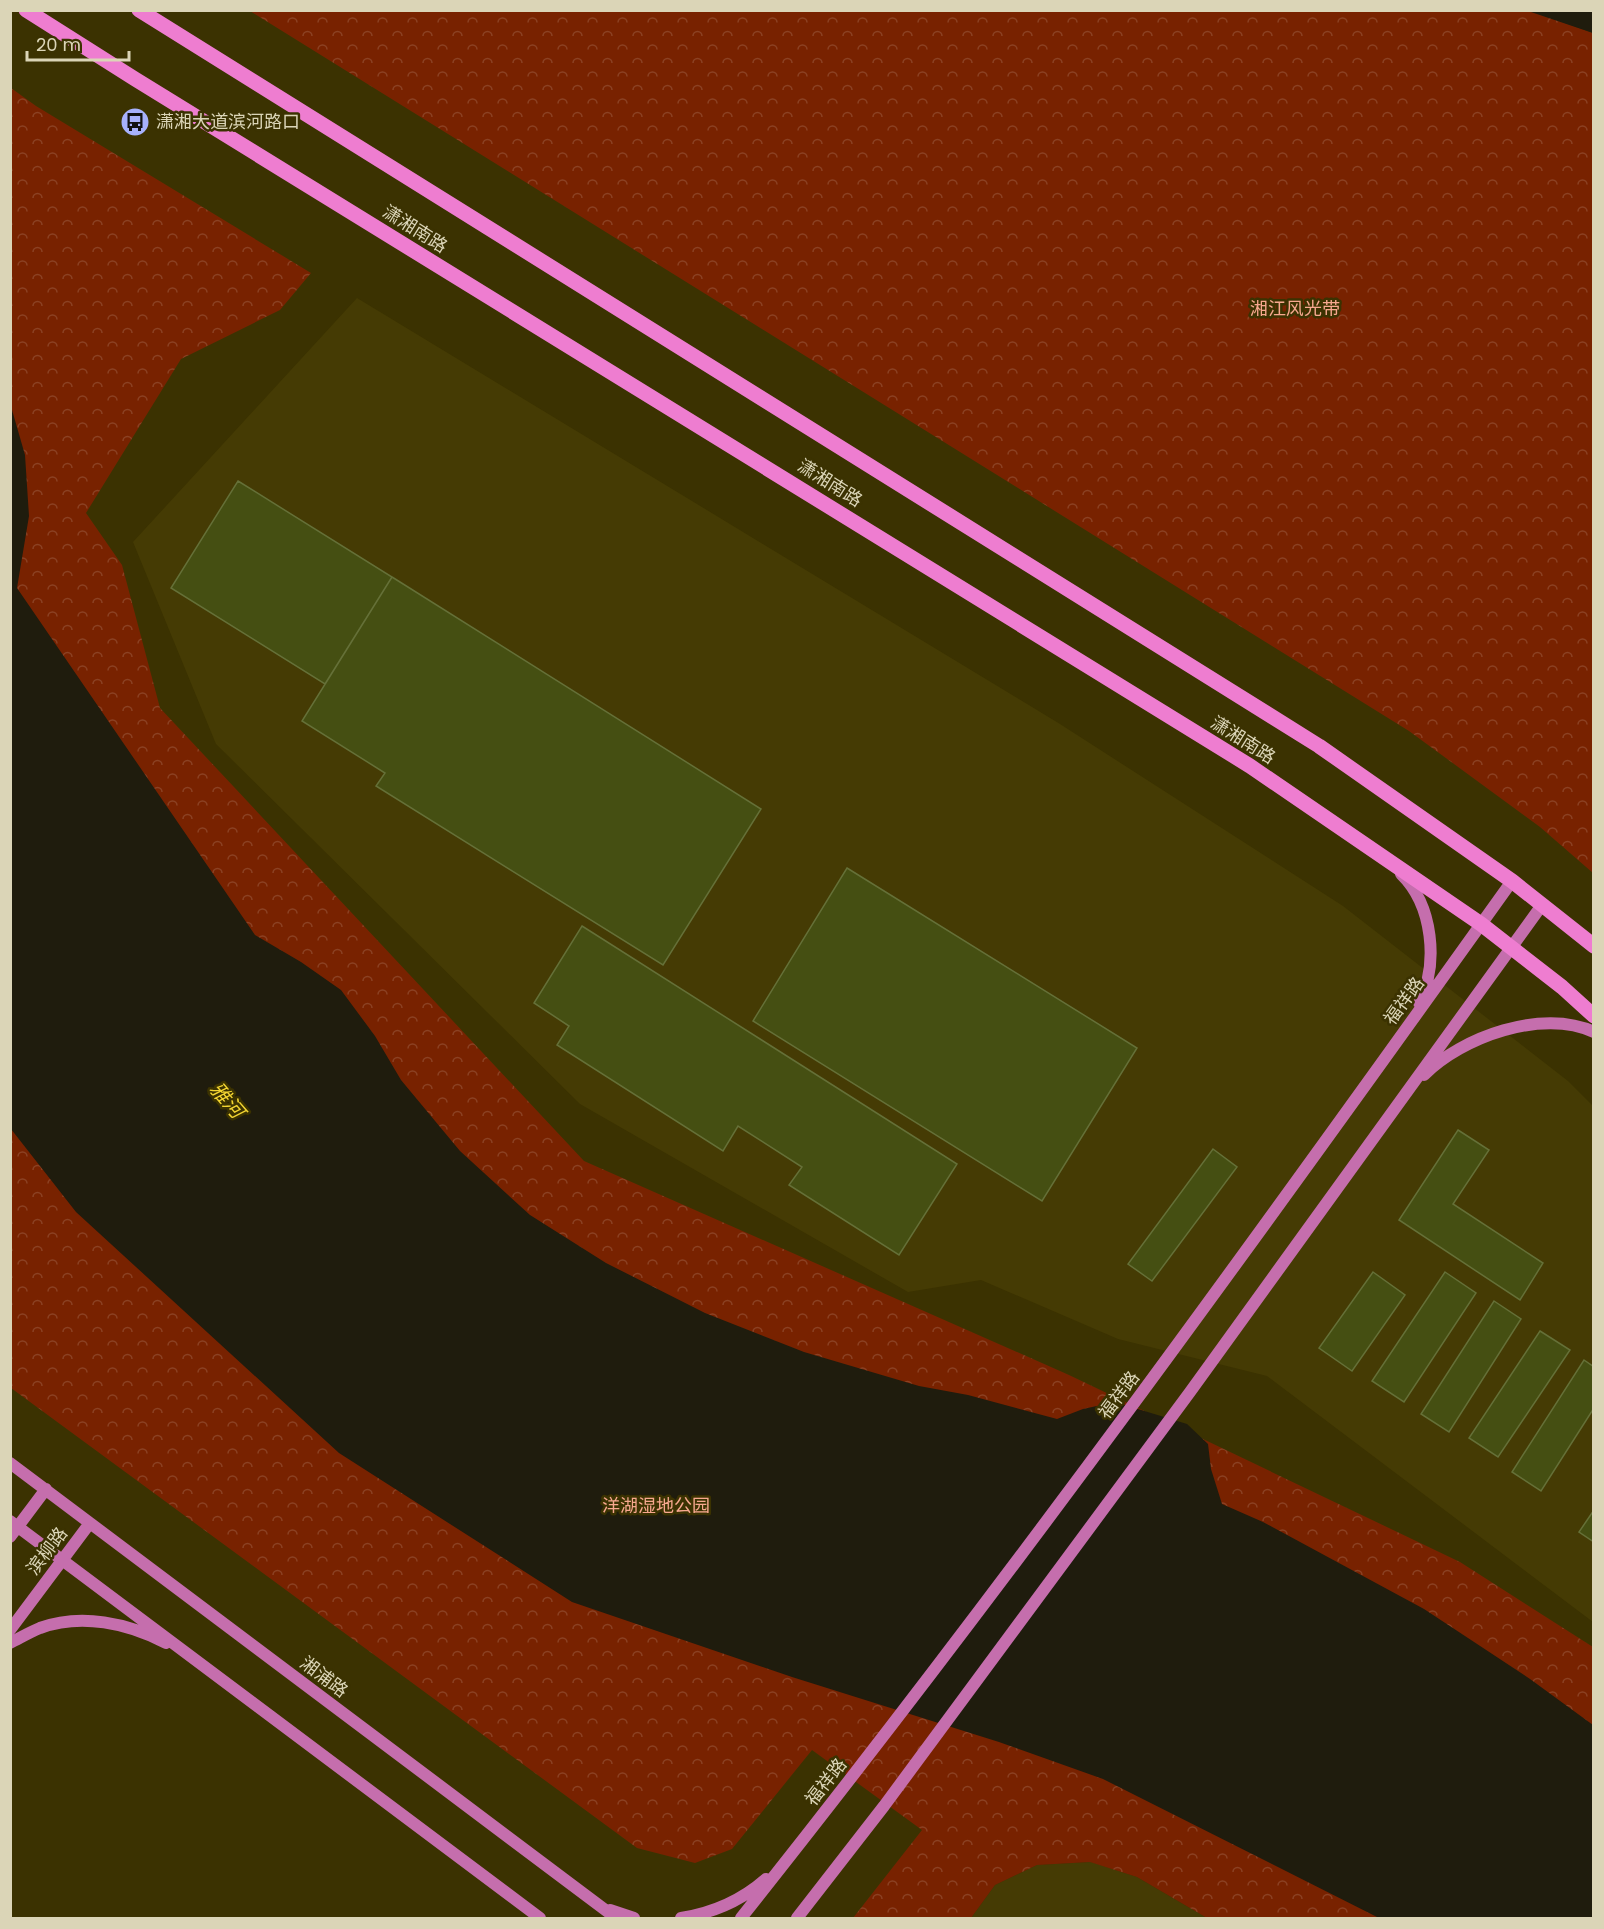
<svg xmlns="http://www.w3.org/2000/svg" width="1604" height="1929" viewBox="0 0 1604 1929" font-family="Poppins,'Noto Sans SC',sans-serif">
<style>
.built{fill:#453b04}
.forest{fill:url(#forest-crowns)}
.water{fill:#1f1c0d}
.building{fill:#454f12;stroke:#657038;stroke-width:1.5}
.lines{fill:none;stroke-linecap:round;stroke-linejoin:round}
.secondary{stroke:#c56ead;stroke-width:12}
.primary{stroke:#ee7dd0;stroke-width:15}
.labels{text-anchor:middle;stroke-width:5;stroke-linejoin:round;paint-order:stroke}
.poi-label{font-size:18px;fill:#dbd5b7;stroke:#3b3201;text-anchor:start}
.street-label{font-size:18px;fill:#dbd5b7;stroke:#3b3201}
.park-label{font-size:18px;fill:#f7a88f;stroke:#3b3201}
.water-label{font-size:20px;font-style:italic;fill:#f3d532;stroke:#3b3201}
</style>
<defs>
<pattern id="forest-crowns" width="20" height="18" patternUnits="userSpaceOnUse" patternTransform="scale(1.5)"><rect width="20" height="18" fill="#782200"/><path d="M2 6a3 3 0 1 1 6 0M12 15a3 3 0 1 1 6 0" fill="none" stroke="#8b4123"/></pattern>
</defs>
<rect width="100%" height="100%" fill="#3b3201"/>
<path class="built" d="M357,298l703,426 283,182 225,175 25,25v516l-326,-246 -149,-37 -137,-59 -73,12 -328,-188 -364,-360 -83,-202z
M1091,1862l46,15 70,41h-236l24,-33 42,-20z"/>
<path class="forest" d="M1528,10l65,23v840l-53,-46 -131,-96 -1159,-720z
M11,88l25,18 275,167 -31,37 -99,49 -95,154 36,52 38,143 424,453 485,214 391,187 133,85v271h-386l-70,-41 -47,-15 -53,3 -42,20 -24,33h-118l69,-88 -110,-80 -80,99 -37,14 -58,-15 -626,-460z"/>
<path class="water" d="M1528,11h65v22z
M10,403l15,52 4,61 -12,72 238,347 46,27 40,28 34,46 26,44 59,71 70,64 76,48 99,50 99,39 115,34 49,9 89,24 26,-10 32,-7 72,22 21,20 3,25 11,35 41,18 161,87 106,70 63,46v193h-214l-276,-139 -104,-37 -207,-65 -220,-75 -233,-149 -263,-241 -65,-83z"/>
<path class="building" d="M238,481l154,96 -67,107 -154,-96z
M392,577l369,232 -98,156 -287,-179 9,-13 -83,-52z
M847,868l290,180 -95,153 -289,-180z
M582,926l375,238 -58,91 -110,-70 13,-18 -64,-41 -15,25 -166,-106 12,-19 -35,-23z
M1458,1130l31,20 -36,54 90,59 -23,37 -121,-80z
M1213,1149l24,18 -85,114 -24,-17z
M1373,1272l32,23 -53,76 -33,-23z
M1445,1272l31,21 -72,109 -32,-21z
M1494,1301l27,18 -72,113 -28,-18z
M1540,1331l30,19 -72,107 -29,-19z
M1584,1360l10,7v41l-53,83 -29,-19z
M1594,1510v32l-15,-10z"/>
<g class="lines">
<path class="secondary" d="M1401,874c32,31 38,90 18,129
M1424,1075c38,-38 118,-67 170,-43
M10,1463l606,455
M10,1521l530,397
M10,1537l36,-48
M10,1630l80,-107
M10,1643c10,-5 20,-11 30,-15 41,-15 88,-5 126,15
M610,1910l24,8
M681,1918c32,-5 60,-17 85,-39
M741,1918c268,-337 520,-686 771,-1037
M797,1918l87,-112 306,-414 352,-487"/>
<path class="primary" d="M26,10l109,69 1115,687 231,158 81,63 32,29
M139,10l1180,736 193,135 82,65"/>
</g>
<defs>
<g id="bus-disc" transform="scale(1.5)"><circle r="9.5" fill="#a7b1fc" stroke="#3b3201"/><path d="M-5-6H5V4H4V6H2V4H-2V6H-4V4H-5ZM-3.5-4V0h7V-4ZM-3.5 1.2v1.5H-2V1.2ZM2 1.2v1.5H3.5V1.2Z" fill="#111"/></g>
</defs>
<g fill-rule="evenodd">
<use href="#bus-disc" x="135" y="122"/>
</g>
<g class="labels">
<g class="poi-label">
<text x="156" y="128">潇湘大道滨河路口</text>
</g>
<g class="street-label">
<text transform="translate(415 229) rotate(32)" y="6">潇湘南路</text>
<text transform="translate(830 483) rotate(32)" y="6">潇湘南路</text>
<text transform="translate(1243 740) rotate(32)" y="6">潇湘南路</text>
<text transform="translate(1404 1001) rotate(-54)" y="6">福祥路</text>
<text transform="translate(1119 1395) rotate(-53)" y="6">福祥路</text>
<text transform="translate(47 1551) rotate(-53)" y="6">滨柳路</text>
<text transform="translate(324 1677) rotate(37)" y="6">湘浦路</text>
<text transform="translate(826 1782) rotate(-52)" y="6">福祥路</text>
</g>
<g class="park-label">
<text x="1295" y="315">湘江风光带</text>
<text x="656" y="1512">洋湖湿地公园</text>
</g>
<g class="water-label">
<text transform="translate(227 1100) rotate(49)" y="7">雅河</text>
</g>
</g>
<rect width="1604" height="1929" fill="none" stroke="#dbd5b7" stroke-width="24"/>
<path d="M27 51v9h102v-9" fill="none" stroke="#dbd5b7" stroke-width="3"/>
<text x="36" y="51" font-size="18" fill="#dbd5b7" stroke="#3b3201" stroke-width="4.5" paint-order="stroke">20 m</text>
</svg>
